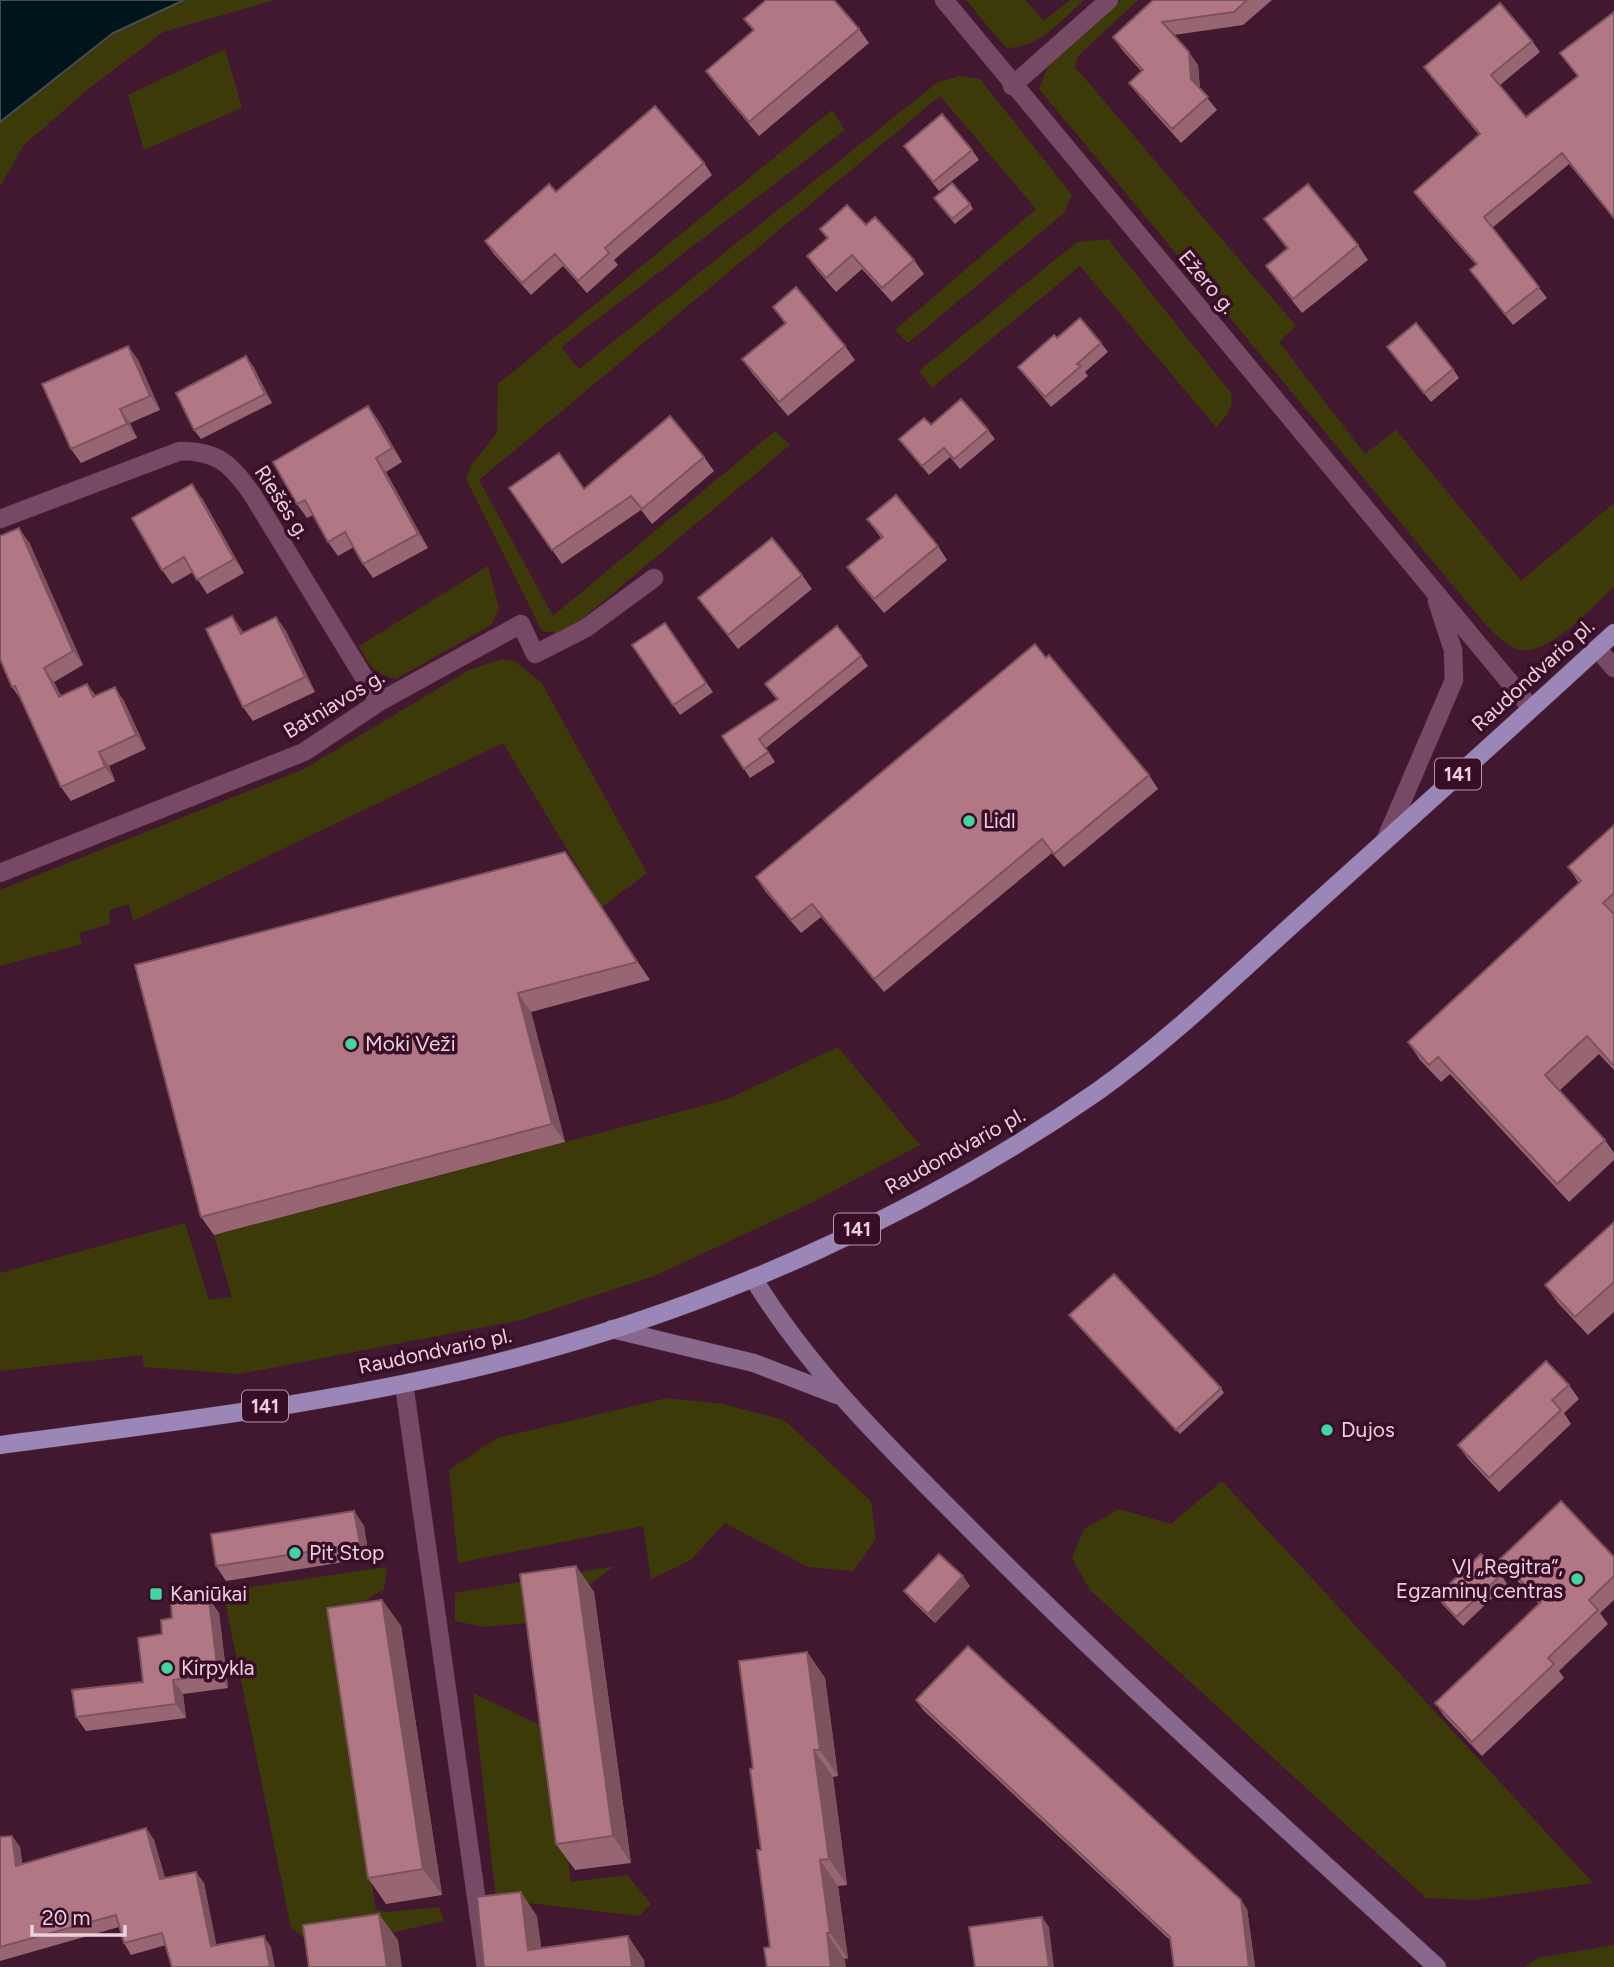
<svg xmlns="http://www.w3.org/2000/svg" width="1614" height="1967" viewBox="0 0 1614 1967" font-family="Figtree,sans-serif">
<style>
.green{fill:#3d3a0a}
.water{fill:#00141c;stroke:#464c56;stroke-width:2}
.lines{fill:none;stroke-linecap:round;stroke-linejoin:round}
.street-casing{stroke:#59374c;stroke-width:19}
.secondary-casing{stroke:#59374c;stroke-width:19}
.primary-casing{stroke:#59374c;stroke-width:19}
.street{stroke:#784964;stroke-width:18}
.secondary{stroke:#89688d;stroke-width:18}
.primary{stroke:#9a86b7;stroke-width:18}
.wall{fill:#986672}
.shaded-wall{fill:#7c535c}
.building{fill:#b17784;stroke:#7c535c;stroke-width:2}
.poi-dot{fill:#42d4a1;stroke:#370d27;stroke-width:2.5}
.labels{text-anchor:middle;stroke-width:7;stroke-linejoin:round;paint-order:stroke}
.shield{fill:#370d27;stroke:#b595a6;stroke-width:2}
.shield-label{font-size:19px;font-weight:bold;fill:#ebcfdd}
.street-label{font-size:21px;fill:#ebcfdd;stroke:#370d27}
.poi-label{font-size:21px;fill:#ebcfdd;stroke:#370d27;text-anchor:start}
</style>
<rect width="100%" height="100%" fill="#421831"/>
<path class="green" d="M184,0h91l-112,32 -77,59 -62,54 -24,41v-64l113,-89z
M966,0h60l18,21 26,-21h14c-23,21 -45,48 -78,48z
M1121,0h17l-60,56 -3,11 221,259 -17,16 86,112 31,-24 125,151 93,-78v84c-21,19 -63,67 -93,63 -14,-3 -26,-16 -35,-25l-447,-536 10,-25z
M225,49l17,59 -98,42 -16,-55z
M959,76l21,3 92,116 -8,18 -156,130 -13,-13 141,-121 -96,-113 -461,384 74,136 222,-185 15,14 -208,174 -25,14 -15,-2 -76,-152 6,-15 25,-31 1,-49 334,-274 13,20 -284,217 18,22 359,-287z
M1108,239l123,154c3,16 -5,23 -15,34l-136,-161 -148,122 -13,-17 158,-129z
M488,566l11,43 -8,16 -95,54c-21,-4 -28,-16 -37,-33z
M501,659l13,2 27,21 106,191 -45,34 -99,-164 -370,178 -4,-17 -20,6 1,14 -31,9 3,11 -82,22v-76l304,-121 165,-99z
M838,1047l82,98 -113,60 -153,71 -133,44 -282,54 -95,-7 -2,-12 -142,16v-98l185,-50 24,77 23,-3 -18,-62 514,-136z
M667,1398l56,6 61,16 87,81 5,38 -23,32 -45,-4 -83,-44 -34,37 -40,19 -8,-53 -185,37 -9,-93 48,-32z
M1222,1481l371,402 -118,17 -49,-2 -336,-308 -18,-32 12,-29 35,-20 52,15z
M615,1566l-79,56 -53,5 -28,-6v-28z
M387,1567l-3,22 -51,32 43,289 10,2 53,-5 5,14 -58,13 -73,10 -22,-16 -68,-337z
M473,1693l77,37 21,152 56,-7 24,29 -12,12 -143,-17z
M1614,1945v22h-89l13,-9z"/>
<path class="water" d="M0,0h184l-71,33 -113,89z"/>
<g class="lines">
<g class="street-casing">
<path id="street" d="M944,0l587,708
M1012,86l97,-86
M0,519l180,-68c38,0 51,13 72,43l127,208
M1597,648l17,20
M1385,841l69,-161 -1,-30 -16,-49
M0,873l304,-121 75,-50 142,-78 14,30 51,-26 68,-50
M404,1384l82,583"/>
</g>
<g class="secondary-casing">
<path id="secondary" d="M753,1278c61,99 140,173 221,255 149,150 307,291 463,434
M612,1329l142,34 83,32"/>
</g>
<g class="primary-casing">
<path id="primary" d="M0,1445c171,-23 348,-43 515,-87 206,-54 408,-145 583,-267 73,-52 138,-116 205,-176 104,-94 208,-187 311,-282"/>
</g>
<use href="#street" class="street"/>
<use href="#secondary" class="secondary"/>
<use href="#primary" class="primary"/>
</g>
<path class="wall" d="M1153,0h119l-29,25 -69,10 24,30 2,24 17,21 -36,33 -42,-47 -10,-13 13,-11 -19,-21 -10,-14z
M1614,12v207l-45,-55 -77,64 55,70 -34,27 -43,-55 6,-5 -54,-62 -8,-11 65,-57 -47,-57 -8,-11 108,-26 8,11 -40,33 26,32 52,-40 -18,-24z
M744,19l115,10 10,14 -110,93 -43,-51 -10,-14 47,-40z
M904,146l68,4 7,10 -40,31z
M704,163l8,12 -98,85 4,5 -31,28 -24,-27 -32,29 -38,-42 -8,-12 71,-49z
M937,203l33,1 3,5 -18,15z
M1264,219l94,26 10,15 -66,53 -26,-33 -10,-14 21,-17z
M866,225l48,35 10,14 -32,28 -30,-33 -26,23 -19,-22 -10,-14 20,-17 -7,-10z
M773,307l72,39 10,14 -67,56 -36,-43 -10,-14 43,-35z
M1057,338l44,5 7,9 -23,20 3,4 -37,31 -26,-31 -7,-9z
M128,346l10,14 22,50 -30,13 7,15 -56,25 -10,-14z
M1387,347l66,22 6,9 -28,24z
M253,366l19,37 -71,36 -7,-9z
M368,406l10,14 24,42 -16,10 42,76 -55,30 -10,-14 -9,-17 -16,9 -10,-14 -15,-27 -6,3 -10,-14z
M931,425l57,5 7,9 -35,30 -10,-12 -21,18 -30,-36z
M704,457l10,14 -62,53 -11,-14 -79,54 -53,-76 76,1z
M202,498l42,75 -37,21 -14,-22 -21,12 -10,-14z
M867,519l71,27 9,14 -63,53 -27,-32 -10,-14 34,-29z
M29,542l54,123 -29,17 7,14 26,-12 9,12 28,5 22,48 -37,17 6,15 -44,20 -10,-14 -40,-87 -9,-13z
M802,575l10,14 -74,60 -40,-51z
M276,617l10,14 29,61 -62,29 -10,-14 -1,-77 1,3z
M665,623l48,69 -33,23 -48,-70z
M861,656l7,10 -102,82 9,14 -25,16 -28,-42 55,-36 -12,-16z
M1149,775l9,14 -94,78 -12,-14 -168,139 -63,-75 -20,16 -36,-42 -9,-14z
M1614,825v245l-15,-16 -40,37 46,49 9,13v7l-45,42 -119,-128 -9,8 -21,-22 -12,-18 171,-159 -11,-16z
M565,852l85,128 -119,32 34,130 -351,93 -13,-18z
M1614,1222v90l-26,23 -30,-32 -13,-18z
M1069,1315l152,73 3,5 -44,41z
M1569,1385l10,14 -15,14 7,11 -72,68 -31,-33 -10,-14z
M354,1511l10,15 5,32 -143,23 -10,-15z
M1614,1557v43l-14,13 8,11 -49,47 5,7 -82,78 -37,-39 -10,-14 104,-99 -29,-31 -10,-14z
M576,1566l18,26 37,271 -56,7 -19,-26z
M1501,1575l6,9 -44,42 -20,-21 -6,-9z
M970,1586l-35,37 -24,-23 -7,-9z
M209,1599l10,14 9,75 -45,6 3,24 -100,13 -10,-14 67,-35 19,-48 10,-16z
M382,1600l19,26 41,269 -56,9 -18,-26z
M807,1652l18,26 13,98 -5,1 14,108 -9,1 10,73 -78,-12 -9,-97z
M916,1700l331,209 8,58h-81l-3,-26 -248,-231z
M146,1828l8,12 11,38 39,5 12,62 55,2 -105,-2 -35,10 -7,-12 -5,-16 -119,34v-124l12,-1 8,11 2,17z"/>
<path class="shaded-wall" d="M1189,52l9,13 2,27 -9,-13z
M128,346l10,14 22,50 -10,-14z
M246,356l7,10 19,37 -7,-9z
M368,406l10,14 24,42 -10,-14z
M120,409l10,14 7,15 -10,-14z
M376,458l10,14 42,76 -10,-14z
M192,484l10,14 42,75 -10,-14z
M19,528l10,14 54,123 -10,-14z
M232,616l10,14 8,18 -9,-14z
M276,617l10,14 29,61 -10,-15z
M44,668l10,14 15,29 -10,-14z
M115,687l9,14 22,48 -10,-14z
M99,752l10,14 6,15 -10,-14z
M565,852l13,18 72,110 -13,-18z
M518,993l13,19 34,130 -13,-18z
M354,1511l10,15 5,32 -9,-14z
M576,1566l18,26 37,271 -18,-27z
M963,1576l7,10 -35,37 -7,-9z
M209,1599l10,14 9,75 -10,-14z
M382,1600l19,26 41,269 -19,-26z
M807,1652l18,26 13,98 -18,-26z
M173,1680l10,14 3,24 -10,-14z
M814,1750l19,27 14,108 -18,-26z
M146,1828l8,12 14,50 -8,-11z
M12,1836l8,11 4,30 -8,-11z
M820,1860l18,26 10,73 -18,-26z
M196,1872l8,11 15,75 -8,-12z
M521,1892l16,24 7,51 -16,-17z
M1241,1900l6,9 8,58h-6z
M379,1914l19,26 4,27h-15z
M1042,1917l7,10 5,40h-5z
M827,1933l18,27 1,7h-15z
M264,1936l7,11 4,20h-5z
M628,1936l16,24 1,7h-13z"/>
<path class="building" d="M766,0h68l25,29 -110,93 -43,-51 48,-41 -10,-11z
M1153,0h94l-13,12 -72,10 27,30 2,27 17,18 -36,32 -43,-46 14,-13 -30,-33z
M1500,3l32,38 -41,34 35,42 52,-41 -18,-23 54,-41v206l-52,-65 -78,64 55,70 -34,27 -35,-44 7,-6 -63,-72 66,-58 -56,-67z
M655,106l49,57 -99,85 4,5 -31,28 -23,-27 -33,29 -37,-42 64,-57 7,8z
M942,114l30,36 -39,32 -29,-36z
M952,183l18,21 -18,15 -18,-21z
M1308,184l50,61 -65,54 -27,-33 22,-18 -24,-29z
M847,205l19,20 9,-8 39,43 -32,28 -30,-33 -26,23 -19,-22 21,-18 -8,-9z
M796,287l49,59 -66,56 -37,-43 44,-36 -13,-16z
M1080,318l21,25 -24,21 4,2 -36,31 -27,-30 36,-32 3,3z
M1416,323l37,46 -29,24 -37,-46z
M128,346l22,50 -30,13 7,15 -56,25 -29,-65z
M246,356l19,38 -71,36 -18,-37z
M961,399l27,31 -34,29 -10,-11 -22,18 -23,-27 25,-21 7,7z
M368,406l24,42 -16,10 42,76 -55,30 -18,-32 -17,10 -23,-42 -8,4 -24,-42z
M670,416l34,41 -62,52 -11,-13 -79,54 -43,-62 50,-35 25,36z
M192,484l42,75 -37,21 -13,-23 -22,13 -30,-52z
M896,495l42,51 -64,53 -27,-32 36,-30 -16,-18z
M19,528l54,123 -29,17 15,29 28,-13 6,13 22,-10 21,48 -37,17 6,15 -44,20 -46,-101 -3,1 -12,-28v-123z
M772,538l30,37 -74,60 -30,-37z
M232,616l9,18 35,-17 29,60 -62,30 -37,-78z
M665,623l41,60 -33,22 -41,-60z
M837,626l24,30 -102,83 9,13 -24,17 -22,-33 56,-37 -13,-15z
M1035,644l11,14 3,-3 100,120 -95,79 -12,-15 -168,140 -62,-75 -21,16 -35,-43z
M1614,825v68l-11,10 11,11v152l-27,-30 -42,39 60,65 -48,44 -119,-127 -9,8 -21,-23 173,-161 -13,-14z
M565,852l72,110 -119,31 34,131 -351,93 -66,-252z
M1614,1222v60l-39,35 -30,-32z
M1114,1274l107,114 -45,42 -107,-115z
M1546,1361l23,24 -17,15 9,10 -72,68 -31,-33z
M1561,1501l53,56v19l-25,24 9,10 -50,48 6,6 -82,78 -37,-39 106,-101 -41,-43z
M354,1511l6,33 -144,22 -5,-32z
M939,1554l24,22 -35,38 -24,-23z
M1481,1554l20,21 -45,42 -19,-21z
M576,1566l37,270 -57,8 -36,-270z
M209,1599l9,75 -45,6 3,24 -100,13 -4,-27 71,-8 -5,-44 24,-4 -1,-14 11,-2 -1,-14z
M382,1600l41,269 -55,9 -41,-270z
M968,1646l273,254 8,67h-75l-4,-30 -254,-237z
M807,1652l13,98h-6l15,109 -9,1 10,73h-3l4,34h-64l-3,-19 6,-1 -13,-97h4l-11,-81 3,-1 -14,-107z
M146,1828l14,51 36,-7 15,74 53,-10 6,31h-98l-10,-34 -38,10 -8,-28 -116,32v-110l12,-1 4,30z
M521,1892l7,58 100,-14 4,31h-148l-7,-70z
M379,1914l8,53h-78l-6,-42z
M1042,1917l7,50h-74l-6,-40z"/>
<g class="poi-dot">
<circle cx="969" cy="821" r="7"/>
<circle cx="351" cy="1044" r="7"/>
<circle cx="1327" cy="1430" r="7"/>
<circle cx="295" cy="1553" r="7"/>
<circle cx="1577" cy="1579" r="7"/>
<rect x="149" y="1587" width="14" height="14" rx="3.5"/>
<circle cx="167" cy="1668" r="7"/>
</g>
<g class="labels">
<g class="shield">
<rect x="1435" y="758.5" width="46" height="31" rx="5"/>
<rect x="834" y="1213.5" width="46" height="31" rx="5"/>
<rect x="242" y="1390.5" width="46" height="31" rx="5"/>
</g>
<g class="shield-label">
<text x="1458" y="781">141</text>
<text x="857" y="1236">141</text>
<text x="265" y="1413">141</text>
</g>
<g class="street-label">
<text transform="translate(1207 282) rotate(50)" y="7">Ežero g.</text>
<text transform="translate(282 502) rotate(57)" y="7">Riešės g.</text>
<text transform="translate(1533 675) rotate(-42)" y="7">Raudondvario pl.</text>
<text transform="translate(334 704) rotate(-31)" y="7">Batniavos g.</text>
<text transform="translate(955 1151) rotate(-29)" y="7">Raudondvario pl.</text>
<text transform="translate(435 1351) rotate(-12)" y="7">Raudondvario pl.</text>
</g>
<g class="poi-label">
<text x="983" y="828">Lidl</text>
<text x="365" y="1051">Moki Veži</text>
<text x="1341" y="1437">Dujos</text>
<text x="309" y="1560">Pit Stop</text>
<text x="1563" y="1574" text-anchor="end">VĮ „Regitra“,<tspan x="1563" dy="24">Egzaminų centras</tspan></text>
<text x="170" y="1601">Kaniūkai</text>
<text x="181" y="1675">Kirpykla</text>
</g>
</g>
<path d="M32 1925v10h93v-10" fill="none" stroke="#ebcfdd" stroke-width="3.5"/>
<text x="42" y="1925" font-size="21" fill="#ebcfdd" stroke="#370d27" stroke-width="5" paint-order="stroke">20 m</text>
</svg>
